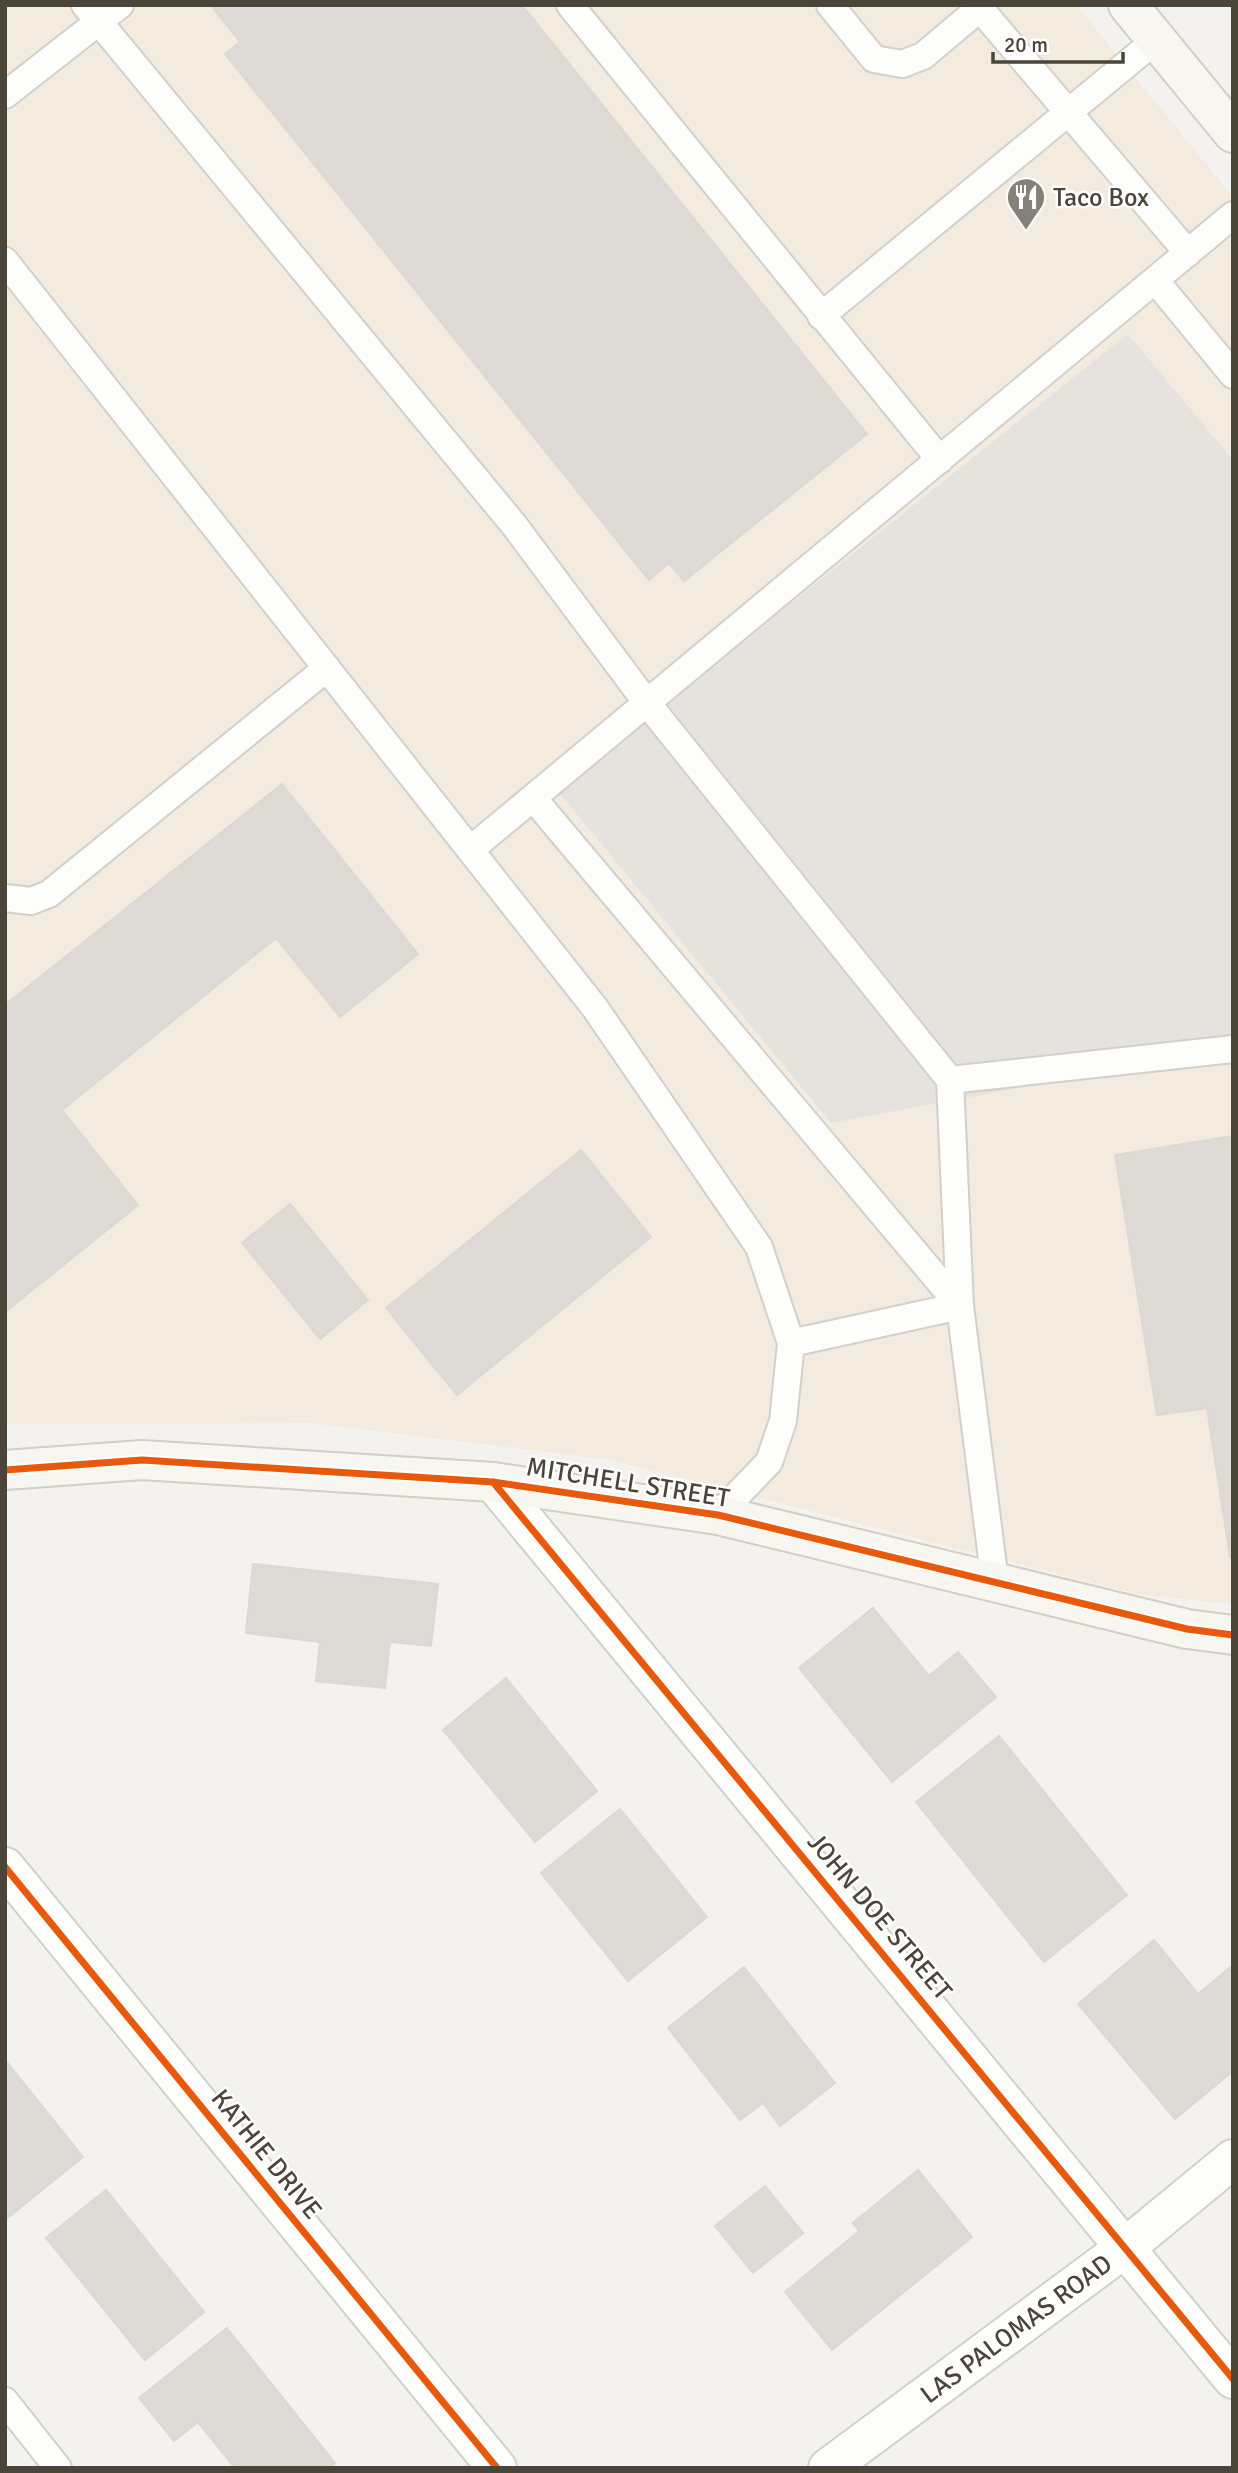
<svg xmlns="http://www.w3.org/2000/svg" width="1238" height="2473" viewBox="0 0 1238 2473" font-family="Signika,sans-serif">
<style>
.commercial{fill:#f3ebdf}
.parking{fill:#e6e3df}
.building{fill:#dedbd6;stroke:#dcd9d4;stroke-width:2}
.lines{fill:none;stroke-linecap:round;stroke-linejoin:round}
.lane-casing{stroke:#d2d0cb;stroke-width:30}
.street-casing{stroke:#d2d0cb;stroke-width:42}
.secondary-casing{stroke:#d3cfc5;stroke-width:42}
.lane{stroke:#fdfdfc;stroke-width:26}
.street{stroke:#fdfdfc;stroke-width:38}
.secondary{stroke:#f7f6f1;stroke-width:38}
.cycleway-casing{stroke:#fff;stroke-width:11}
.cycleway{stroke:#e8590c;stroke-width:7}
.labels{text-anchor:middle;stroke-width:5;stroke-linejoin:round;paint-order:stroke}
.poi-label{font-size:26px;fill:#4b4439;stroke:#fff;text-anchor:start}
.street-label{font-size:26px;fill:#4b4439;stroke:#fff}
</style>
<rect width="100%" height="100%" fill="#f4f2ee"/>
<path class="commercial" d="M5,5h1071l157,192v1407l-96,-10 -526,-134 -301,-37 -305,1z"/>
<path class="parking" d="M1128,334l105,126v588l-402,75 -274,-333z"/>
<path class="building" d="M217,5h305l345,429 -183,147 -15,-18 -20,17 -424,-526 15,-12 -27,-34z
M282,784l136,170 -78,63 -64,-79 -214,172 76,95 -133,107v-307z
M1233,1136v421h-3l-23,-149 -50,7 -42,-260z
M581,1150l70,87 -194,158 -71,-87z
M290,1204l78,96 -48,39 -78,-96z
M253,1564l185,20 -7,62 -41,-4 -5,46 -69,-7 4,-39 -74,-9z
M873,1608l56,68 29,-24 38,45 -104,85 -93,-114z
M506,1678l91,113 -62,51 -92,-112z
M999,1736l128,159 -83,67 -128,-160z
M620,1809l87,108 -79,64 -87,-108z
M1154,1940l44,54 35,-29v106l-58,48 -97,-115z
M744,1967l91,116 -55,43 -17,-23 -23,17 -72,-92z
M5,2060l78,97 -78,63z
M918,2170l54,67 -140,113 -47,-58 74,-61 -6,-8z
M765,2186l38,47 -50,40 -38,-47z
M106,2190l98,122 -59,48 -99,-122z
M227,2328l108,135 -6,5h-94l-37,-46 -24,19 -35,-43z"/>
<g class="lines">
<g class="lane-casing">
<path id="lane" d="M85,5l429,520 133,178 303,377 10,226 35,276
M570,5l370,455
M830,5l44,54 28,5 21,-8 57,-48
M977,5l211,248
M5,95l115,-90
M5,261l590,747 164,239 32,96 -8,78 -14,41 -51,53
M1155,280l78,95
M821,316l335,-276
M533,798l427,508 -169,37
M470,850l763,-635
M5,898l26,3 18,-7 278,-226
M950,1080l283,-31
M5,2401l53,67"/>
</g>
<g class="street-casing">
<g id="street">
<path d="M493,1482l740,897"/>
<path d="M5,1867l492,601"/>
<path id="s1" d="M828,2468l298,-221 107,-88"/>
</g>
</g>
<g class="secondary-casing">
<path id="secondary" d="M1128,5l105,128
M5,1470l137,-10 351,22 225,33 469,114 46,6"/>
</g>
<use href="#lane" class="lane"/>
<use href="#street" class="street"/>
<use href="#secondary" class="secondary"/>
<g class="cycleway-casing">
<path id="cycleway" d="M5,1470l137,-10 351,22 225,33 469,114 46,6
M493,1482l740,897
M5,1867l492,601"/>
</g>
<use href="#cycleway" class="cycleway"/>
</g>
<defs>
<g id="restaurant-pin" transform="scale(2.0125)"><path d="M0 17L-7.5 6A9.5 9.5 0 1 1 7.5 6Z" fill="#868178" stroke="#fff"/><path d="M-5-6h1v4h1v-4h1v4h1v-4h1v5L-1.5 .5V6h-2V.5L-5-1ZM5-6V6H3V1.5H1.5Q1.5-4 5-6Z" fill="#fff"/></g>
</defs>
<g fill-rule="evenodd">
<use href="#restaurant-pin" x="1026" y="197"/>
</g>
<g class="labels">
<g class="poi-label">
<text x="1053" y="206">Taco Box</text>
</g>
<g class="street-label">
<text transform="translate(628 1482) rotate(9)" y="9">MITCHELL STREET</text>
<text transform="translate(880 1916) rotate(50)" y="9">JOHN DOE STREET</text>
<text transform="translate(267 2154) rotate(51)" y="9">KATHIE DRIVE</text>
<text dy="9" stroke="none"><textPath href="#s1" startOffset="234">LAS PALOMAS ROAD</textPath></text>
</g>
</g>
<rect width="1238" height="2473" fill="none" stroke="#4b4439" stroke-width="14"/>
<path d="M993 52v10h130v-10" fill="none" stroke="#4b4439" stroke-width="3.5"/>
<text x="1004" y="52" font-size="21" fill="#4b4439" stroke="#ffffff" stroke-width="5" paint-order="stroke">20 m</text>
</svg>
